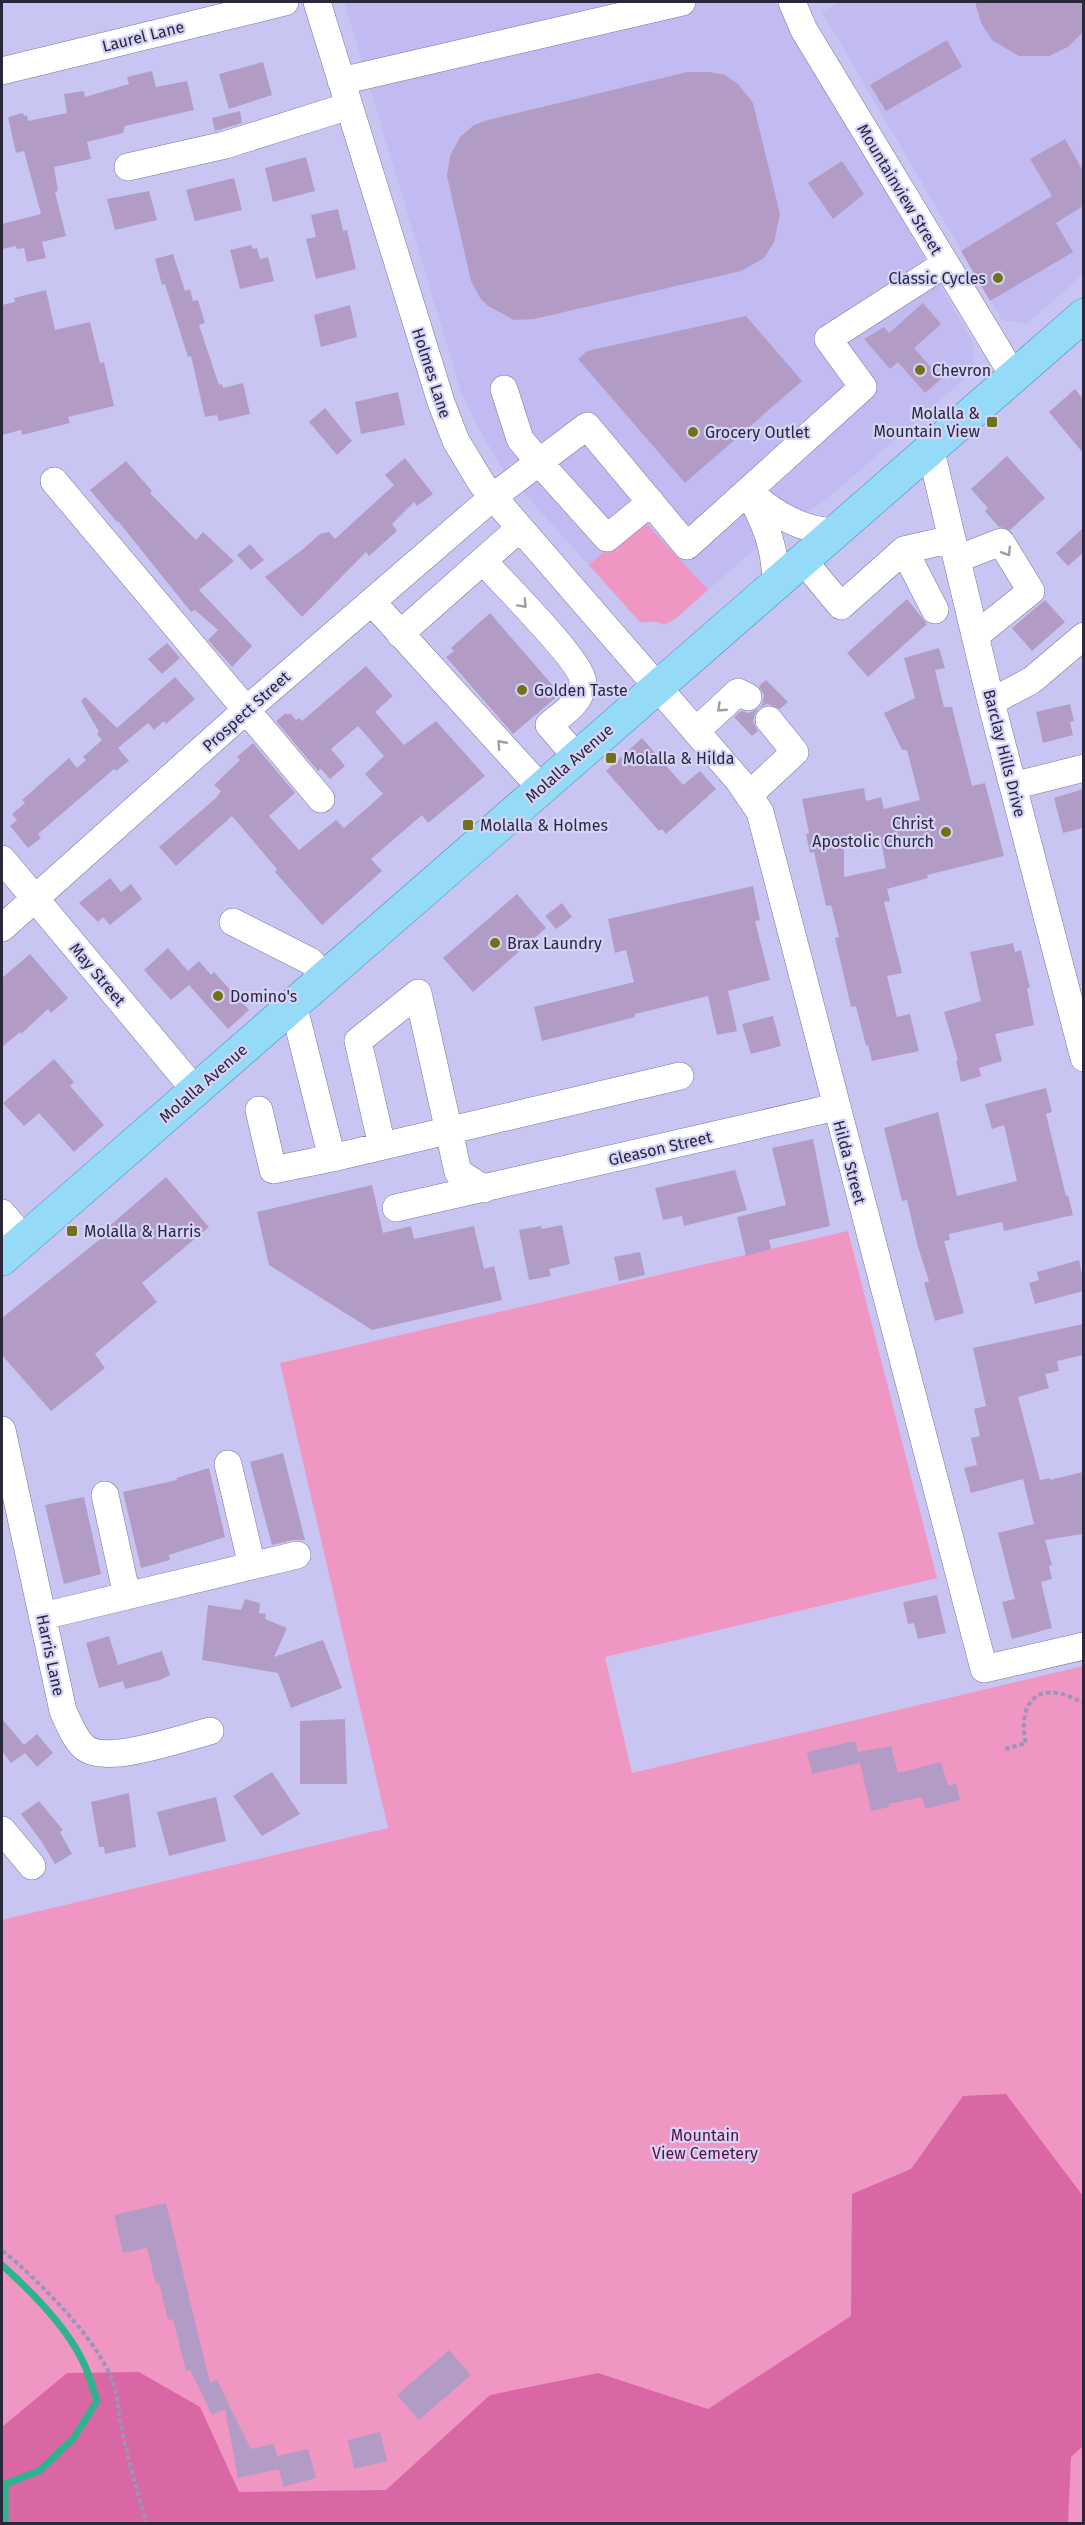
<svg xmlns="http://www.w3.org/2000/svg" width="1085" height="2525" viewBox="0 0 1085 2525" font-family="'Fira Sans',sans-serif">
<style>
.built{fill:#c1bbf1}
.green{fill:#f096c3}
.forest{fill:#d967a3}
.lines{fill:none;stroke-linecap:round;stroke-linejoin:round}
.stream{stroke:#2bb48e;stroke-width:7}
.building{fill:#b29cc6;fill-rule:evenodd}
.minor-casing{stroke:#79749f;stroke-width:28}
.major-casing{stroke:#428bb1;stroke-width:34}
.path{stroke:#9995bb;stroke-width:4;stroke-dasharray:4.5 3;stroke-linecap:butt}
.minor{stroke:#fff;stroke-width:27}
.major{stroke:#95daf7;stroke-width:33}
.oneway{stroke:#9f9ea6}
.poi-dot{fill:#727115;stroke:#d6d3f9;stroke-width:2}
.labels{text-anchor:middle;stroke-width:4.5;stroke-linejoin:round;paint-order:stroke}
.street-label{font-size:16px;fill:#292739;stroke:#d6d3f9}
.poi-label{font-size:16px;fill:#292739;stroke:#d6d3f9;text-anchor:start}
.park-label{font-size:16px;fill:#570e3a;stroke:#d6d3f9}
</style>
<rect width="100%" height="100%" fill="#c9c5f3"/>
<path class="built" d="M344,2h432l197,340 2,28 -148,129 -64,43 -88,77 -11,6 -8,-4 -13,2 -4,-2 -134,-149 -27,-44 -17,-36z
M839,2h244v272l-56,50 -25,-4 -180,-308z"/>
<path class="green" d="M642,519l66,71 -33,29 -11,6c-9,-7 -17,0 -25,-4l-50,-56z
M848,1231l89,347 -332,79 27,116 451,-107v857h-1081v-603l386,-92 -108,-465z"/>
<path class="forest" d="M1006,2094l77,102v250l-12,11 -3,66h-1066v-96l65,-54 72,-1 61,35 39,85 147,-2 104,-95 108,-22 110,36 143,-93 1,-122 59,-25 52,-73z"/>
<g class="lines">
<path class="stream" d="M2,2265c29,26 67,64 83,101 5,11 8,23 12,35l-24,38 -34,32 -34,13v40"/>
</g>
<path class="building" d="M975,2h108v30l-15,15 -19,9h-30l-27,-16 -11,-17z
M947,40l15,27 -76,44 -16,-26z
M263,62l9,33 -43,14 -10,-35z
M152,71l4,16 31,-6 7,29 -69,16 -2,7 -36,9 4,17 -37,8 4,24 -3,1 11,44 -24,6 4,16 -19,4 -3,-14 -7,1 -1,-3 -14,3v-25l39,-10 -17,-63 -8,2 -8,-36 15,-4 1,3 3,-1 1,6 39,-8 -3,-19 20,-3 1,6 44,-13 -2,-7z
M687,72h23l15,3 13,9 15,19 27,111 -6,28 -10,16 -23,13 -207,48 -20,1 -26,-14 -8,-8 -9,-17 -24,-105 3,-20 10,-19 14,-12 14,-5z
M240,111l2,12 -27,8 -3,-13z
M1065,139l18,32v35l-27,17 17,29 -83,49 -29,-50 91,-55 -22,-37z
M306,157l9,34 -42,11 -8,-34z
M842,161l22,33 -31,25 -25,-36z
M234,178l8,32 -47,11 -9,-31z
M149,191l8,29 -42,10 -8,-31z
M338,209l5,22 4,-1 9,39 -40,10 -10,-40 10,-2 -5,-22z
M251,245l2,4 4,-1 3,11 8,-2 6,24 -34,8 -10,-39z
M173,254l12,37 5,-2 3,12 5,-1 7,23 -6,2 20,60 3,-1 1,4 20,-5 7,31 -31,7 -2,-6 -12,2 -14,-61 -3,1 -23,-73 -3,1 -7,-26z
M46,290l9,40 35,-8 10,41 4,-1 10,44 -46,11 2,6 -48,12 -1,-5 -19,5v-130l13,-3 -1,-4z
M923,303l18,21 -27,24 27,31 -16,14 -27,-31 -8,7 -26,-30 20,-12 5,6z
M350,305l7,32 -36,10 -7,-32z
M746,316l56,65 -117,102 -107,-124 9,-8z
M1075,389l8,10v54l-34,-41z
M398,392l7,33 -44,9 -6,-32z
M325,408l27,33 -15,14 -28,-33z
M1007,456l38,42 -35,32 -11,-3 -14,-16 3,-3 -17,-19z
M405,458l28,36 -16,12 -3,-4 -22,22 5,7 -28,25 -3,-4 -64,65 -37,-40 37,-27 18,-16 9,-2 6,7 59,-54 -9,-10z
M126,461l26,30 -2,2 46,47 7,-8 31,29 -35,29 53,56 -20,21 -24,-27 10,-10 -23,-20 -4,2 -73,-91 -1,1 -27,-32z
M1083,528v25l-15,13 -12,-13z
M250,544l14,16 -13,10 -14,-15z
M907,599l20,25 -59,53 -21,-24z
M1045,600l20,22 -33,29 -20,-23z
M490,613l70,81 -47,40 -67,-77 8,-6 -3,-3z
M167,643l13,15 -18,16 -14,-15z
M939,648l6,20 -10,2 9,37h8l20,79 13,-3 19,73 -77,19 1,3 -41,11 3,12 -6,1 18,71 -15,3 10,41 13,-3 9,37 -47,10 -4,-16 -2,1 -10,-40 -5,1 -16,-69 4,-1 -8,-32 -5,1 -12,-54 -4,1 -4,-19 3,-1 -7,-34 62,-11 2,13 15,-4 3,12 36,-9 -13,-50h-5l-18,-37 31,-15 -11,-40zM880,835l6,33 -42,9v-34z
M366,666l27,30 -18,16 29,33 32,-24 49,55 -57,47 -6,-8 -51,44 11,12 -60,54 -47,-53 2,-3 -45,-53 -56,50 -17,-19 57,-49 5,-7 -7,-6 26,-25 -3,-3 16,-14 42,50 -26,23 30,34 37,-30 8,8 39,-34 -18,-20 19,-18 -26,-30 -27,23 14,17 -15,13 -9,-10 -3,2 -42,-50 10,-8 2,2 2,-2 6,7 3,-2 3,3z
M175,677l20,22 -29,25 -2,-3 -10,9 -6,-7 -30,25 11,13 -13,10 -2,-2 -76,65 3,4 -13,10 -18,-22 7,-6 -5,-6 13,-11 -3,-3 47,-42 8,10 9,-8 -3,-3 19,-17 -5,-6 2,-2 -18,-31 4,-4 32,31z
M766,680l22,22 -8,7 -13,-5 -8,4 -4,6 -2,8 5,9 -6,5 -18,-19 7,-6 7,2 8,-3 6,-5 2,-10 -5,-9z
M1070,704l4,17 -4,1 3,13 -30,8 -7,-31z
M642,738l41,47 17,-14 16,18 -50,45 -4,-5 -3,2 -53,-60z
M1083,789v39l-20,5 -9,-35z
M110,878l11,14 10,-8 11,15 -32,26 -7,-8 -5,5 -19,-19z
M753,886l7,34 -5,1 15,59 -42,11 9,40 -20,4 -9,-39 -73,18v3l-93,24 -8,-34 100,-25 -8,-32 -11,3 -7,-34z
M517,894l29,34 -73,64 -30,-34z
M562,903l10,14 -16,12 -11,-13z
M1013,943l2,9 6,-2 9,38h-3l7,37 -39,9 7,27 -23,7 2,8 -20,6 -5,-21 2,-1 -14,-48 37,-11 -11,-49z
M168,948l20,23 11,-10 12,14 3,-3 35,38 -21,19 -39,-44 -18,15 -27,-30z
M30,954l38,44 -17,15 -3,-4 -27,25 -1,-2 -18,15v-69z
M773,1016l8,30 -30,8 -9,-30z
M54,1059l20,23 -4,4 34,39 -30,27 -35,-39 -15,13 -21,-23z
M1046,1088l6,24 -6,2 20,82 2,-1 5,20 -69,16 -2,-9 -53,12 1,6 -6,1 20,72 -29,8 -11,-38 5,-2 -11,-34 -11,-47 -5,1 -18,-73 54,-16 19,84 60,-15 -13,-56 -12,4 -7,-25z
M813,1139l17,87 -61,14 2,9 -25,7 -9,-39 49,-12 -14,-57z
M735,1170l12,40 -63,16 -2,-10 -19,4 -8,-32z
M166,1177l43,50 -67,56 15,19 -62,52 10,14 -54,43 -49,-56v-37l107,-86 -3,-3z
M372,1185l11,48 28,-7 3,13 60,-13 10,43 10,-3 8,34 -130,30 -103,-65 -12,-53z
M562,1225l8,39 -21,5 2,7 -22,4 -10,-50 22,-4 1,3z
M640,1252l5,23 -26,6 -5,-24z
M1079,1260l4,19v12l-48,13 -6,-21 10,-3 -2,-8z
M1083,1324v31l-26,6 2,10 -14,3 4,14 -31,9 22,83 10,-2v2l33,-8v62l-38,6 7,25 -3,1 3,13 -11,3 11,46 -40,11 -10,-37 13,-3 -17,-66 36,-9 -11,-45 -52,14 -7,-25 13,-3 -6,-27 9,-2 -6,-27 12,-3 -13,-58z
M283,1453l22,87h-12l-21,5 -22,-83z
M209,1468l16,69 -56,18 1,5 -29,8 -18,-76 54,-12 -1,-2z
M84,1497l17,77 -37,10 -19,-79z
M937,1595l9,38 -28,6 -4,-16 -6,1 -5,-22z
M245,1599l15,4 -1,10 7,1 -1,5 22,9 -13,29 49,-17 19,48 -51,20 -13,-35 -76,-13 6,-55 33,5z
M109,1636l9,29 44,-14 8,24 -10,5 -35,9 -2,-8 -24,7 -13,-45z
M2,1719l22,26 13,-11 16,19 -16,14 -12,-14 -14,10 -9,-12z
M345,1719l2,65h-47v-63z
M855,1741l3,11 33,-6 7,27 43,-11 7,24 8,-3 4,17 -35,9 -3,-12 -33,7v3l-18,4 -11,-48 -48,11 -5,-22z
M272,1772l28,42 -38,22 -29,-40z
M129,1793l7,54 -31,7 -1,-7h-5l-8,-45z
M216,1797l10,44 -57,15 -12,-44z
M39,1801l24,29 -3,2 12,22 -17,10 -14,-23 -20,-27z
M166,2203l44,180 7,-3 13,27 -18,8 -22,-45 -4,1 -13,-52 -5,1 -9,-37 -3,1 -9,-36 -24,5 -9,-38z
M449,2350l22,25 -52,45 -22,-25z
M230,2407l21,42 23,-5 3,12 31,-7 8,29 -33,9 -4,-18 -41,9 -13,-69z
M380,2432l7,29 -33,8 -6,-29z"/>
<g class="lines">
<g class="minor-casing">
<path id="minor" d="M317,2l124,400 15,39 26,43 257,297 21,31 224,857 100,-23
M792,2l12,28 209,345
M2,71l283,-69
M341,81l341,-79
M128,167l97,-22 124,-39
M504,389l16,50 18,22 69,77 44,-36
M930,447l61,255 93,356
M54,481l267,318
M748,492c17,29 27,55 28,89
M754,496c24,20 47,33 78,36
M904,550l31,60
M802,559l39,47 63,-56 48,-11
M957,559l44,-17 30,49 -56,45
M483,561c17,19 101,102 100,122 -1,19 -21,31 -34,42l27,31
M372,602l168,185
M400,634l120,-106
M991,702l41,-22 52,-44
M696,731l42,-39 10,5
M1013,786l71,-18
M750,794l45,-42 -26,-32
M2,859l193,231
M233,922l77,39 15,15
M2,928l243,-217 248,-214 94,-71 100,120 176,-159 -35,-48 117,-75
M293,1004l39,154 348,-82
M259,1110l14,60 59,-12
M382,1146l-24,-105 60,-48 40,179 26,17
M396,1208l440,-101
M2,1213l22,26
M2,1430l61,281c6,12 11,27 21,36 21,19 98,-9 126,-16
M228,1464l24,102
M105,1495l22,101
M43,1616l254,-61
M2,1830l30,36"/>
</g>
<g class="major-casing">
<path id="major" d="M2,1259l1082,-944"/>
</g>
<path class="path" d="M1005,1749l21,-6c-6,-22 -1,-55 31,-50 9,1 18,6 27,10
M3,2251c35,29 97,90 111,134 4,13 4,27 7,41 7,33 16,65 26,98"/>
<use href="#minor" class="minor"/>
<use href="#major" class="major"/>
</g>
<defs><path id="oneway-chevron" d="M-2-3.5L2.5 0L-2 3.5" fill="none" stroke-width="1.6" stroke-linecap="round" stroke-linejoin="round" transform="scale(1.5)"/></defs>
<g class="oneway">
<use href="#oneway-chevron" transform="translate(1007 552) rotate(58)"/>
<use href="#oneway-chevron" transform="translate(523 604) rotate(47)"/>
<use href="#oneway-chevron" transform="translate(721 708) rotate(137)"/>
<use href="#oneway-chevron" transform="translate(501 744) rotate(-132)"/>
</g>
<g class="poi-dot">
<circle cx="998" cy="278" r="6"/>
<circle cx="920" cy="370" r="6"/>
<rect x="986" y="416" width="12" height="12" rx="3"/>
<circle cx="693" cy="432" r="6"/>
<circle cx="522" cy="690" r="6"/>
<rect x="605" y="752" width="12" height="12" rx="3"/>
<rect x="462" y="819" width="12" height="12" rx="3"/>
<circle cx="946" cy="832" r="6"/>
<circle cx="495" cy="943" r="6"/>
<circle cx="218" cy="996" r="6"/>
<rect x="66" y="1225" width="12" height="12" rx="3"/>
</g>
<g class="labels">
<g class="street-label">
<text transform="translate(143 36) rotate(-14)" y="6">Laurel Lane</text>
<text transform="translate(900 189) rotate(59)" y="6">Mountainview Street</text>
<text transform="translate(432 373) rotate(72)" y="6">Holmes Lane</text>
<text transform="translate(246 711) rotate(-42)" y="6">Prospect Street</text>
<text transform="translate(1005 753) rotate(76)" y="6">Barclay Hills Drive</text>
<text transform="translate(569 763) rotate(-41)" y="6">Molalla Avenue</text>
<text transform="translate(98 974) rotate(50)" y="6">May Street</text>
<text transform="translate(203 1083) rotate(-41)" y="6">Molalla Avenue</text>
<text transform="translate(660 1148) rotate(-13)" y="6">Gleason Street</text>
<text transform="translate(850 1162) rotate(75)" y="6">Hilda Street</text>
<text transform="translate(51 1655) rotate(78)" y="6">Harris Lane</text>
</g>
<g class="poi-label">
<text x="986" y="284" text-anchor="end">Classic Cycles</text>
<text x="932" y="376">Chevron</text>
<text x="980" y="419" text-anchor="end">Molalla &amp;<tspan x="980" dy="18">Mountain View</tspan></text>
<text x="705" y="438">Grocery Outlet</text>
<text x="534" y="696">Golden Taste</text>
<text x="623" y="764">Molalla &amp; Hilda</text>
<text x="934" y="829" text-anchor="end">Christ<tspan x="934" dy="18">Apostolic Church</tspan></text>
<text x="480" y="831">Molalla &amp; Holmes</text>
<text x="507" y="949">Brax Laundry</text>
<text x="230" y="1002">Domino's</text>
<text x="84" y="1237">Molalla &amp; Harris</text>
</g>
<g class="park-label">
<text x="705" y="2141">Mountain<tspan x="705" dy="18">View Cemetery</tspan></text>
</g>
</g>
<rect width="1085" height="2525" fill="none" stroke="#292739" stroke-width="6"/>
</svg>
